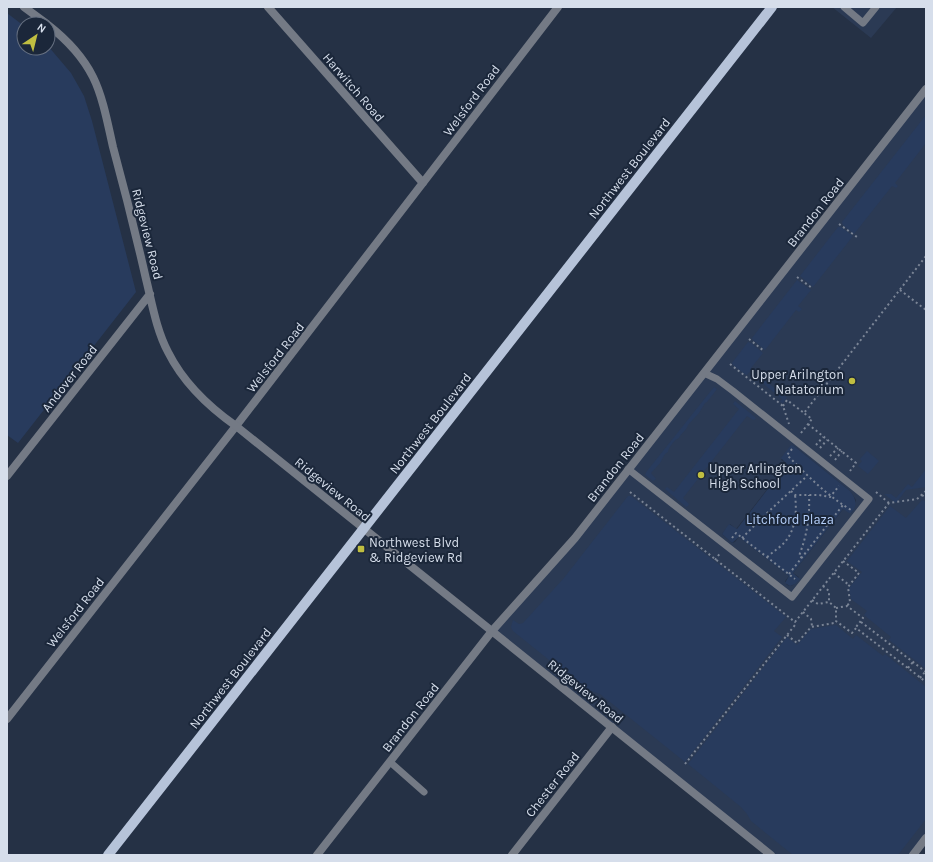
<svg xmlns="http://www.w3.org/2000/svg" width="933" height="862" viewBox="0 0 933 862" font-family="Karla,sans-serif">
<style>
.built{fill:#2b3a54;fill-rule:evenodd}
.green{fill:#283b5d}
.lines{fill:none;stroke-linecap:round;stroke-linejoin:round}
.path{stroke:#7b8596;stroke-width:2;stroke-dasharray:2 3;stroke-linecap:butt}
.service{stroke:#747a85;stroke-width:7}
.minor{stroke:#747a85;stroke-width:8}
.tertiary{stroke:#747a85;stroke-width:8}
.primary{stroke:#b6c3d9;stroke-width:10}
.poi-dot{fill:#c0be41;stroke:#1b273a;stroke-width:1.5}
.labels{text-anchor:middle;stroke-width:4;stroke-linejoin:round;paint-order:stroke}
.street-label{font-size:13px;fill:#d6deeb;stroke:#1b273a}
.poi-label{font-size:13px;fill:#d6deeb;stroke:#1b273a;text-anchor:start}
.park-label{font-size:13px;fill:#b5cffa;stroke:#1b273a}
</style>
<rect width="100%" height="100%" fill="#253145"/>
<path class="built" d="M832,7h65l-26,31z
M926,89v749l-13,17h-142l-279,-224 83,-93zM794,446l56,45 6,9 -4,12 -2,1 -6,-5 -51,65 6,4 -6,8 -3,1 -3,-1 -2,-4 4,-5 -50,-39 -4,5 -3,1 -10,-9 8,-10 6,5 51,-65 -6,-4z"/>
<path class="green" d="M7,13l17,13v22h24v-2l23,27 13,23 8,25 44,171 -118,151 -11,-8z
M926,115v28l-31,40 3,3 -2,2 -4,-2 -38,48 -11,-9 -1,-3z
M838,227h3l12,9 -40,51 -13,-11z
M797,280l14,10 -13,16 4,3 -3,3 -3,-2 -31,40 -12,-10 -1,-2z
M748,342l3,1 12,10 -12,15 1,1 -5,6h-1l-13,-10 -1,-2z
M754,372l32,25h1l-4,6 -3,-1 2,-3 -27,-22 -4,2v-2z
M714,387l3,2 -10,13 -2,1 -6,10 -11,12c-1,5 -7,8 -9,13 -5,2 -10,9 -11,14l-3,2 -5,9 -9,10 5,6 -3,2 -8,-6 2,-4z
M735,401l20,16 1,2 -3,1 -6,-4 -64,82 6,6 -1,2 -2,1 -21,-18 2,-2 7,5 65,-83 -6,-5z
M791,445l3,1 56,45c6,7 8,15 1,22h-2l-6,-4 -50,64 7,6 -5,5 -5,2 -5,-3 4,-7 -50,-39 -7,6 -10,-9 7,-10 8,5 50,-65 -6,-6z
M867,451l12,10 -11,13 -10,-8 4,-5 -2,-2z
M926,469v18l-20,3 -10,13 -12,-9h7l5,4 12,-14 4,3z
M628,496h3l155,121 -12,14 8,6 -97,125 -85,-68 -16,-6 -71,-57 -2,-4 2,-7 6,4 4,-1 41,-45z
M922,500l4,1v168l-37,-29 2,-3 -27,-22 3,-4 -16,-12 -2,-11 13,-16 -15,-11 43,-55 16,12z
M836,625l17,14 3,-4 27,21 2,-2 41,33v132l-28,36h-105l-42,-34 -4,-7 -6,-7 -53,-43 99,-127 10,8 14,-16z"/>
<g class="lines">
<path class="path" d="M839,224l18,13
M797,277l15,11
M900,290l26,20
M749,339l15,12
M730,364l53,42 6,18
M783,406l4,-6 17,13 122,-157
M808,424l48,39 -6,8
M801,433l11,-14 -8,-6
M816,445l7,-8
M820,448l7,-8
M792,449l-5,6c21,21 38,39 64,55
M830,456l8,-8
M835,460l7,-9
M791,491l4,4h24l11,2 9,-11
M630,492l165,130 94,-119 28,-4 9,-8
M876,492l13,11
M922,495l4,3
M732,538l4,-5 59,46
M742,538l25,-25 40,-37
M767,557c6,-5 12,-9 17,-14 12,-13 13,-32 11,-48
M802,558l-3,-2c8,-21 11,-39 10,-61
M715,560l6,-8
M843,561l16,12 -11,14 2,15 -3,4
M834,573l15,12
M789,574l54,-69
M823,586l6,5v11
M812,600l6,4 11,-2 7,6v13l16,12 4,-5 70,54
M836,608l11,-2 16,12 -7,9
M803,612l8,7 1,7
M861,622l65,50
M787,635l10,8 14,-16 23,-4 2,-2
M908,668l5,-6
M920,678l5,-6
M685,764l110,-139v-3"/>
<path class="service" d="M844,7l19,16 13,-16
M628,469l164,128 77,-98 -136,-108 -16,-12 -13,-6
M390,762l34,30"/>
<path class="minor" d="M268,7l155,176
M7,719l229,-293 322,-419
M317,855l175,-224 83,-93 351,-449
M512,855l100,-128
M913,855l13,-17"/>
<path class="tertiary" d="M24,7l23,17
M48,25c18,14 35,32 45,52 10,20 15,48 20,70 12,44 23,88 33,132 6,24 10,50 22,73 15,30 41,55 68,74l535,429
M7,476l143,-182"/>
<path class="primary" d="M108,855l664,-848"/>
</g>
<g class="poi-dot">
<circle cx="852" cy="381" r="4"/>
<circle cx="701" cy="475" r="4"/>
<rect x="357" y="545" width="8" height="8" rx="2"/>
</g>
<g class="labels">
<g class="street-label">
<text transform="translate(354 87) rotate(49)" y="5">Harwitch Road</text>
<text transform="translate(471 100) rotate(-53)" y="5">Welsford Road</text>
<text transform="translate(629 168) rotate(-52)" y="5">Northwest Boulevard</text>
<text transform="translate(815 212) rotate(-52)" y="5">Brandon Road</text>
<text transform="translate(148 234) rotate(76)" y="5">Ridgeview Road</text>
<text transform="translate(275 357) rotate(-52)" y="5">Welsford Road</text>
<text transform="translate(69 378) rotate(-52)" y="5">Andover Road</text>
<text transform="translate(430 423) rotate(-52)" y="5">Northwest Boulevard</text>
<text transform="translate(615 467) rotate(-52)" y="5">Brandon Road</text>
<text transform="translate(333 489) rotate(39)" y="5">Ridgeview Road</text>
<text transform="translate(75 612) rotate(-52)" y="5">Welsford Road</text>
<text transform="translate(230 678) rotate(-52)" y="5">Northwest Boulevard</text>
<text transform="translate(586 691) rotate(39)" y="5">Ridgeview Road</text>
<text transform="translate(410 717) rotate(-52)" y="5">Brandon Road</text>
<text transform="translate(552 784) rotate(-52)" y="5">Chester Road</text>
</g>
<g class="poi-label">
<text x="844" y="379" text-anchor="end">Upper Arilngton<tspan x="844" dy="15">Natatorium</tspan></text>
<text x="709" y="473">Upper Arlington<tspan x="709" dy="15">High School</tspan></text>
<text x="369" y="547">Northwest Blvd<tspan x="369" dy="15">&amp; Ridgeview Rd</tspan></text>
</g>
<g class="park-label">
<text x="790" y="524">Litchford Plaza</text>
</g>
</g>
<rect width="933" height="862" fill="none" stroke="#d6deeb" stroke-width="16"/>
<g transform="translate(36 36) rotate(35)"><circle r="19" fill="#1b273a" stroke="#667081"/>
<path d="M0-3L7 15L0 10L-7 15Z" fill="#c0be41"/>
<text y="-6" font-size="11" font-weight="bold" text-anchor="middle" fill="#d6deeb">N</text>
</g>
</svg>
